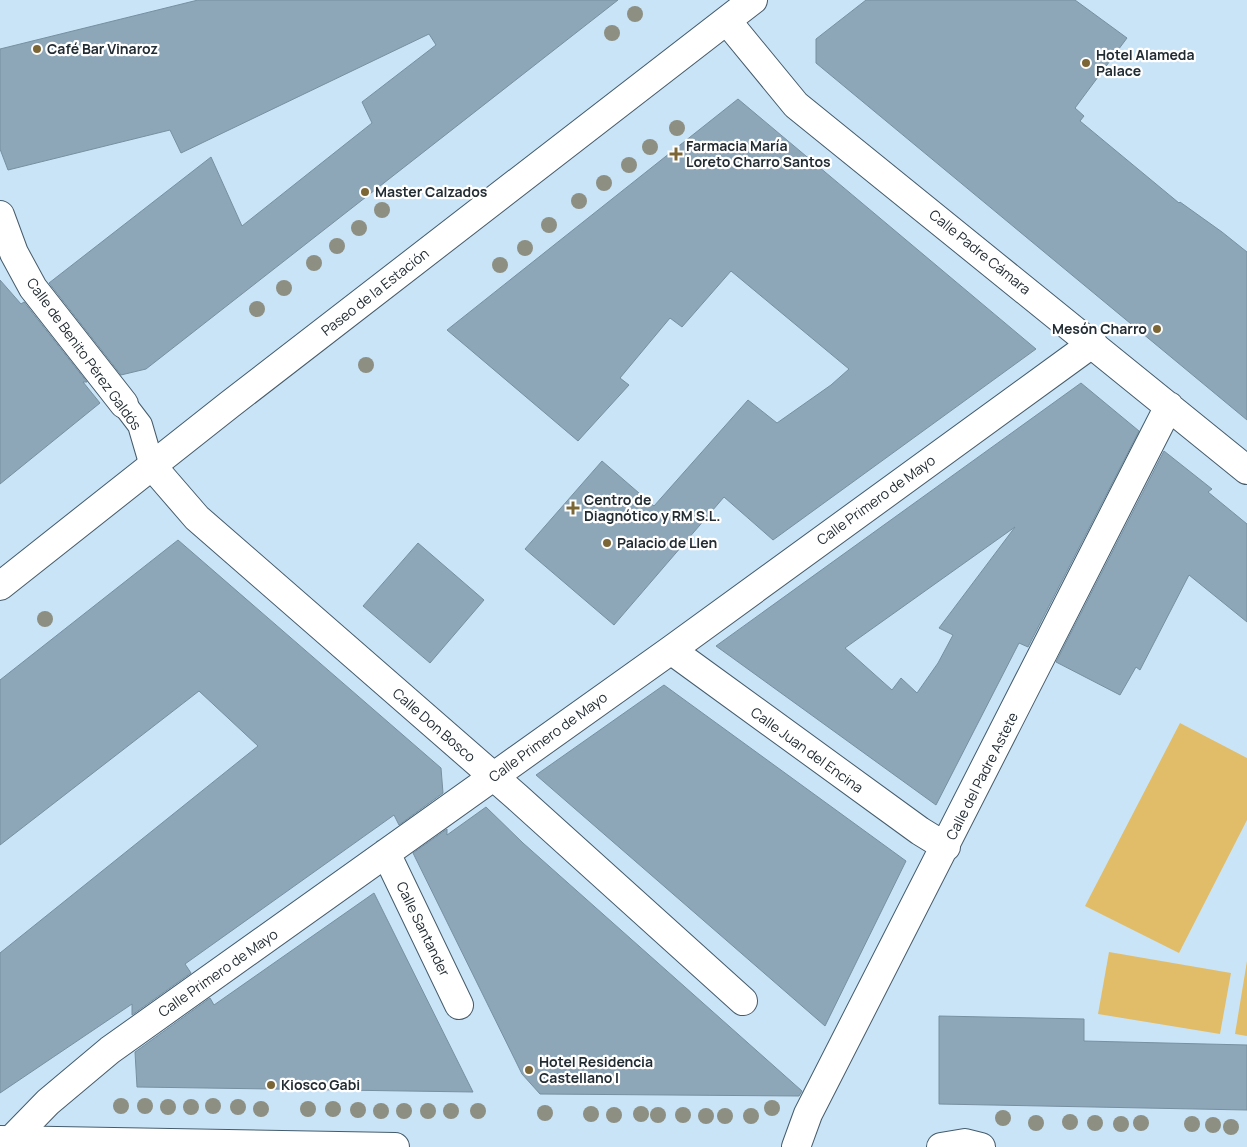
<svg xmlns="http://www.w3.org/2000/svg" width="1247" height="1147" viewBox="0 0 1247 1147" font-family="Manrope,sans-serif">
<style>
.green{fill:#e1bd69}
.building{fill:#8da6b8;stroke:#7790a1;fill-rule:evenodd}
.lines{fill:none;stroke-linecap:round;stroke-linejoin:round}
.pedestrian-casing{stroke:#445b6b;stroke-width:26}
.minor-casing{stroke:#445b6b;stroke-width:30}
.primary-casing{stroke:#445b6b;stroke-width:30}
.pedestrian{stroke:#fff;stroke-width:24}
.minor{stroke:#fff;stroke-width:28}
.primary{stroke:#fff;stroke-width:28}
.tree{fill:#8c8f82}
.poi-dot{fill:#7c6636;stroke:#fff;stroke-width:2}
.labels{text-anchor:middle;stroke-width:4.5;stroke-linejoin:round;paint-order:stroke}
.poi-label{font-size:14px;font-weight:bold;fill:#222c33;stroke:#fff;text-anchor:start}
.street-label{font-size:14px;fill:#222c33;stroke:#fff}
</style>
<rect width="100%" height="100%" fill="#cae4f7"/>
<path class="green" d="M1180,723l67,35v62l-68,133 -94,-47z
M1109,952l122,21 -11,61 -122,-20z
M1247,961v75l-12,-2z"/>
<path class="building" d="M198,0h420l-472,369 -25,6 -72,-92 162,-126 31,69 130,-103 -10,-21 74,-57 -7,-11 -248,119 -11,-23 -162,40 -8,-21v-100z
M866,0h209l52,38 -52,70 9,8 -4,5 99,82 1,-1 42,30 25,20v168l-431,-357v-24z
M738,99l298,250 -263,191 -49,-43 -110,128 -89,-76 77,-88 52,45 94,-106 29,23 54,-38 18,-16 -118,-98 -49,56 -12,-9 -50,60 9,7 -51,56 -131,-111z
M0,280l21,24 3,-2 63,80h-4l17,21 -100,81z
M1081,383l58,48 -111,216 -9,-4 -83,162 -220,-159zM1015,527l-76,101 14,7 -15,28 -21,30 -16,-15 -9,12 -47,-42z
M1164,451l48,38 -4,3 39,32v98l-58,-47 -49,95 -4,-3 -16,28 -64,-33z
M178,540l263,228 2,25 -44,32 -5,-10 -209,149 6,9 -59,42v-11l-132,89v-140l258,-207 -59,-55 -199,154v-165z
M418,543l66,57 -54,63 -67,-57z
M664,685l242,176 -81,165 -289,-251z
M486,807l37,36 279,248 -3,5 -259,-2 -18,-20 -109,-221 34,-24v6z
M374,893l99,199 -336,-5 -2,-35 75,-54 4,7z
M939,1016l145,3v22l163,4v65l-308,-6z"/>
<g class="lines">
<g class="pedestrian-casing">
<path id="pedestrian" d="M124,404l16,21 12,41"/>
</g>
<g class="minor-casing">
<path id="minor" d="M727,21l69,84 451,365
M0,215l14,38 19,35 91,116
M152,466l45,52 320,279 226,204
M671,650l249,181 26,16
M386,853l73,152
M11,1140l37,-38 62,-52 561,-400 422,-307
M796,1147l12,-33 361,-708"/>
</g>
<g class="primary-casing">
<path id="primary" d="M0,586l229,-181 524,-405
M0,1140l395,7
M941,1147l24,-4 16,4"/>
</g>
<use href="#pedestrian" class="pedestrian"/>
<use href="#minor" class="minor"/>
<use href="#primary" class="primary"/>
</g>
<g class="tree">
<circle cx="635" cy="14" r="8"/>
<circle cx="612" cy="33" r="8"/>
<circle cx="677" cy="128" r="8"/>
<circle cx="650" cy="147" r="8"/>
<circle cx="629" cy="165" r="8"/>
<circle cx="604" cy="183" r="8"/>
<circle cx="579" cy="201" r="8"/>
<circle cx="382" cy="210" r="8"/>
<circle cx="549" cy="225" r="8"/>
<circle cx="359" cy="228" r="8"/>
<circle cx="337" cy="246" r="8"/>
<circle cx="525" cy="248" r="8"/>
<circle cx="314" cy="263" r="8"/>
<circle cx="500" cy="265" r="8"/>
<circle cx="284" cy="288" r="8"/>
<circle cx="257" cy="309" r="8"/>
<circle cx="366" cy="365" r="8"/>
<circle cx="45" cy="619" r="8"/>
<circle cx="121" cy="1106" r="8"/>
<circle cx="145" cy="1106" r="8"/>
<circle cx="213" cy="1106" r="8"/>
<circle cx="168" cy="1107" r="8"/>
<circle cx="191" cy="1107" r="8"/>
<circle cx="238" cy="1107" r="8"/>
<circle cx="772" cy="1108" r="8"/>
<circle cx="261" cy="1109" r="8"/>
<circle cx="308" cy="1109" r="8"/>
<circle cx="333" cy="1109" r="8"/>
<circle cx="358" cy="1110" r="8"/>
<circle cx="381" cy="1111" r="8"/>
<circle cx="404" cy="1111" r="8"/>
<circle cx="428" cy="1111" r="8"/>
<circle cx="451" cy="1111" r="8"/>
<circle cx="478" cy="1111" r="8"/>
<circle cx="545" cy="1113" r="8"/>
<circle cx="591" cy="1114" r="8"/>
<circle cx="641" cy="1114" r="8"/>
<circle cx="614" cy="1115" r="8"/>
<circle cx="658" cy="1115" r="8"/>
<circle cx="683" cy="1115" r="8"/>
<circle cx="706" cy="1116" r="8"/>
<circle cx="725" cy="1116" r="8"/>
<circle cx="751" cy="1116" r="8"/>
<circle cx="1003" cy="1118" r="8"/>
<circle cx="1070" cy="1122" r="8"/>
<circle cx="1036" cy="1123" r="8"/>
<circle cx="1095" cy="1123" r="8"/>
<circle cx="1141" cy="1123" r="8"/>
<circle cx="1121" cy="1124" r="8"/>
<circle cx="1192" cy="1124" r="8"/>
<circle cx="1213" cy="1125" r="8"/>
<circle cx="1231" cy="1127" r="8"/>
</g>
<g class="poi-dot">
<circle cx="37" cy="49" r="5"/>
<circle cx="1086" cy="63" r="5"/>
<path d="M673.5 146.5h5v5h5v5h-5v5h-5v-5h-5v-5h5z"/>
<circle cx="365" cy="192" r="5"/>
<circle cx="1157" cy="329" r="5"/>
<path d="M570.5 500.5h5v5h5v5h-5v5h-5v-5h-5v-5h5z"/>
<circle cx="607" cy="543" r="5"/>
<circle cx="529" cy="1070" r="5"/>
<circle cx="271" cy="1085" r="5"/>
</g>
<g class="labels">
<g class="poi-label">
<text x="47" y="54">Café Bar Vinaroz</text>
<text x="1096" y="60">Hotel Alameda<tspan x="1096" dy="16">Palace</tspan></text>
<text x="686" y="151">Farmacia María<tspan x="686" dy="16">Loreto Charro Santos</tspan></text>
<text x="375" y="197">Master Calzados</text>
<text x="1147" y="334" text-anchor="end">Mesón Charro</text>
<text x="584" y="505">Centro de<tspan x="584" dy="16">Diagnótico y RM S.L.</tspan></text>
<text x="617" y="548">Palacio de Llen</text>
<text x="539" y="1067">Hotel Residencia<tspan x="539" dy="16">Castellano I</tspan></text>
<text x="281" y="1090">Kiosco Gabi</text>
</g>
<g class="street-label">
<text transform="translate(980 252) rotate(39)" y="5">Calle Padre Cámara</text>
<text transform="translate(375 292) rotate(-38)" y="5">Paseo de la Estación</text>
<text transform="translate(84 354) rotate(54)" y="5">Calle de Benito Pérez Galdós</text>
<text transform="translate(876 500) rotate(-36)" y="5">Calle Primero de Mayo</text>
<text transform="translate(434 725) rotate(41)" y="5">Calle Don Bosco</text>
<text transform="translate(548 737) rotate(-36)" y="5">Calle Primero de Mayo</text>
<text transform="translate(807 750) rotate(36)" y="5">Calle Juan del Encina</text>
<text transform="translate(982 776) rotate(-63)" y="5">Calle del Padre Astete</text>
<text transform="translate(423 929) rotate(64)" y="5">Calle Santander</text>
<text transform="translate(218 973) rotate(-35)" y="5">Calle Primero de Mayo</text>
</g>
</g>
</svg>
